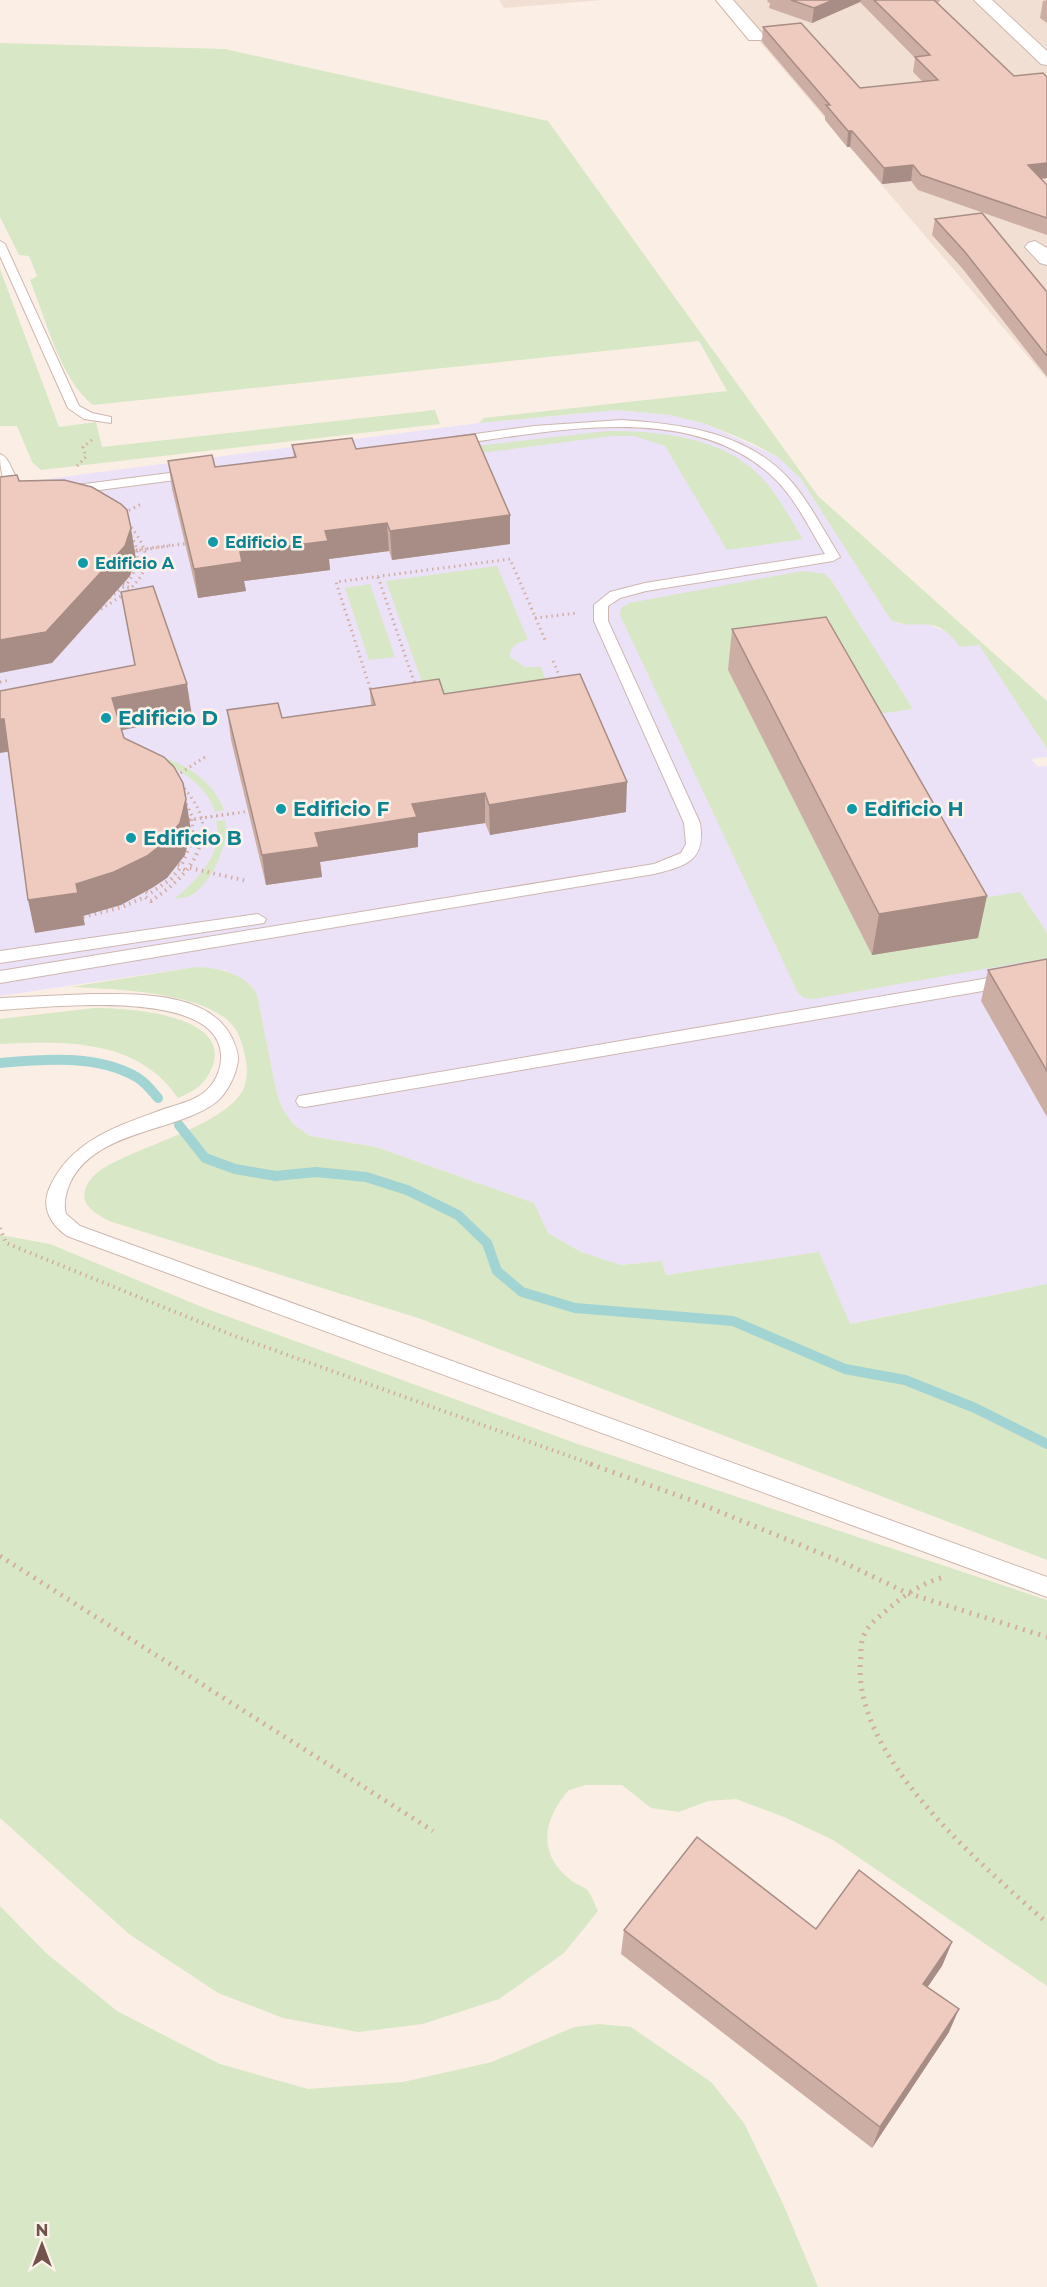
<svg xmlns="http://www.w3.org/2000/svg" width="1047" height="2287" viewBox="0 0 1047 2287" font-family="Montserrat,sans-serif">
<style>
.residential{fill:#f2dfd4}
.education{fill:#ece2f7}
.green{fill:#d8e7c5}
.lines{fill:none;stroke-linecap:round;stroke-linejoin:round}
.stream{stroke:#a2d4d3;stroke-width:10}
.service-casing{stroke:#cdb7af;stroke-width:2}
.minor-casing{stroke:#cdb7af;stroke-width:2}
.path-far2{stroke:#d3ada2;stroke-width:3;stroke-dasharray:1.5 4;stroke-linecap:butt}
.path-far1{stroke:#d3ada2;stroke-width:4;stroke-dasharray:1.5 4.5;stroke-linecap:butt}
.path{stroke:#d3ada2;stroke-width:5;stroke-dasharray:2 6;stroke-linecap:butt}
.service{fill:#fff;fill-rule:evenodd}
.minor{fill:#fff;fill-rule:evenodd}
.path-bridge{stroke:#d3ada2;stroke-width:3;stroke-dasharray:1.5 4;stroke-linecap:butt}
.wall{fill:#cdaea4}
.shaded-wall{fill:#a78d86}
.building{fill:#eecabf;stroke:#a78d86;stroke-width:1.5}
.culture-dot{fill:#0f9aa8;stroke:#fef3eb;stroke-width:2}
.labels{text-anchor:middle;stroke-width:5;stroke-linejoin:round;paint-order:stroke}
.far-culture-label{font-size:16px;font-weight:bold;fill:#0d838f;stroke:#fef3eb;text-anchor:start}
.culture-label{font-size:20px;font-weight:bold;fill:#0d838f;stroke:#fef3eb;text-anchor:start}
</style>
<rect width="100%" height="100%" fill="#fbefe5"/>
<path class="residential" d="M499,0h104l-99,8z
M724,0h323v379z"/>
<path class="education" d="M617,410l53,5 36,9 72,33 23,22 90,140 8,5 25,-1 55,21 68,105v8l-16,2 7,8 9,-1v518l-198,40 -30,-72 -153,23 -4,-14 -41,4 -40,-13 -33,-19 -14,-30 -158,-56 -66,-11 -17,-12 -11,-16 -6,-18 -19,-96 -32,-24 -29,-3 -196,29v-511l479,-62z"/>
<path class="green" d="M0,43l225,6 323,72 270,375 229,205v48l-68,-104 -19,2c-26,-37 -41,-14 -69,-27l-90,-141 -23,-22 -26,-14 -46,-19 -36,-9 -53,-5 -138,13 5,-5 243,-27 -28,-50 -606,64c-32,-24 -48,-88 -63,-125l7,-4 -8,-20 -10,-1 -19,-38z
M0,269l59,158 37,-5 6,25 333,-37 5,14 -399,46 -9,-8 -15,-36h-17z
M608,431c52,0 116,6 154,47 17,18 28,41 41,61l-76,11 -62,-104 -31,-10h-22l-132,17 -4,-7z
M497,566l31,74c-10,2 -19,6 -18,17l15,10h16l5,15 -118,17 -42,-118z
M802,571l23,3 6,6 82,129 -58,8 102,185 63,-10 27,41v25l-233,41 -10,-1 -6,-5 -178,-378 1,-7 8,-5z
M370,584l25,73 -26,3 -24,-72z
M152,754c31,8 60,25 72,56l-9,2c-9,-30 -38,-42 -63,-58z
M225,820c5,23 -14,66 -37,77 -4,1 -10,1 -14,2 22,-17 51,-47 42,-78z
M196,967c24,1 48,6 61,27l19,96 6,18 11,16 17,12 66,11 158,56 14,30 33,19 40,13 41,-4 4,14 153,-23 31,72 197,-40v276l-626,-241 -312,-98c-14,-8 -30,-16 -23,-34 6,-14 22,-22 35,-28 32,-16 105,-37 122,-69 8,-17 2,-38 -4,-54 -17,-45 -128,-47 -169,-49z
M94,1008c29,0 136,5 119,57 -7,19 -17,25 -35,33 -40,-60 -114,-57 -178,-54v-25z
M0,1235l50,9 157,65 368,134 472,157v386l-214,-146 -49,-23 -48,-18 -28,2 -29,11 -28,-4 -29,-23h-36l-17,5c-26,29 -33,64 3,91 4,4 12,5 16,10 4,5 7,14 10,20l-34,42 -65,46 -76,25 -65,8 -75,-14 -65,-25 -89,-59 -129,-116z
M0,1906l46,47 71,58 103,53 88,25 95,-7 89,-20 82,-35 25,-3 32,3 80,55 33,41 40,83 34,81h-818z"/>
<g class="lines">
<path class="stream" d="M0,1063c44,-4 99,-9 138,15 8,5 14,13 20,20
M179,1125l26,33 30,11 41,7 40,-4 50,5 41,13 51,25 29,28 10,28 25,21 53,16 158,13 112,48 60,11 70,28 72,36"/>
<g class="service-casing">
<path id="service" d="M0,241l5,3 74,162 13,7 19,4v6l-27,-4 -16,-11 -68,-152z
M622,420c60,4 125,12 168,60 20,23 34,51 50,77l-7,4 -187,30 -26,7 -12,8v15l92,202c6,38 -14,43 -46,51l-654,109v-12l654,-107 27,-11 5,-9 -2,-21 -90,-202v-16l16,-13 35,-9 180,-29c-16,-26 -29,-55 -51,-76 -81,-78 -221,-47 -321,-33l-6,-4 6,-4 81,-11z
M0,454c13,5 10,25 29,34v6c-25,4 -29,-22 -29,-40z
M193,470l6,4 -1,3 -129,17 -6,-4 6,-4z
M258,914l8,5 -2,4 -264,40v-12z
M1047,968v12l-742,127 -6,-1 -3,-5 3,-5 6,-1z
M91,994c45,0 118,-3 141,44 3,7 6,13 6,21 -1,15 -11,35 -23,44 -39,29 -120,27 -145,80 -4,10 -7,19 -4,31l14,12 967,351v20l-980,-361c-16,-11 -26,-28 -18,-47 21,-49 69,-63 115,-80 13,-4 28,-8 38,-15 13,-9 20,-25 19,-40 -5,-68 -176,-46 -221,-44v-12z"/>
</g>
<g class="minor-casing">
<path id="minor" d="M716,0h17l28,32 3,4 -3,4h-12z
M974,0h18l55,51v14l-6,-1z
M1035,241l12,7v17l-7,-2 -15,-16 3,-4z"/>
</g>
<path class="path-far2" d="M77,466l9,-9 -3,-10 10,-8
M124,513l17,-9
M136,550l35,-5
M378,577l38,110
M123,584l3,1c13,-17 16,-34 3,-52
M105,601l20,-15 7,2
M96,612c39,-23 71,-45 32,-88
M535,618l42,-5
M553,661l9,21
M0,682l10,-2
M372,694l-36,-112 174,-23 36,83
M176,776l32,-21
M181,784c13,16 26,33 21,55
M184,799l8,17 1,23
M189,820l46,-7"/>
<path class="path-far1" d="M178,865l3,1 12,-28
M190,868l57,13
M146,892l3,2 22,-15 9,-11 8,3
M83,917l39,-10 23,-10 6,4c23,-16 45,-34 51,-63
M0,1228l6,15 226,92 362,130"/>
<path class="path" d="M590,1464l101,36 158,65 58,28 140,44
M0,1556l433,275
M941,1578c-21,6 -38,18 -54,32 -8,7 -18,14 -22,23 -4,7 -4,15 -4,23 -13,98 119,207 186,267"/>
<use href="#service" class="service"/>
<use href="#minor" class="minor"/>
<path class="path-bridge" d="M134,551l56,-8
M189,820l62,-9"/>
</g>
<path class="wall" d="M768,0h172v1l-3,2 77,73 33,1v101l-6,1 6,6v50l-129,-45 -7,-9 -29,3 -32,-37h-3l-22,-27v-4l-63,-74 1,-15 97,61 63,-6 -10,-10 2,-14 -55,-56 -48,21 -43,-15 1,-5 -3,-1z
M1047,0v23l-7,-5 3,-17z
M935,219l112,73v85l-85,-109 -30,-33z
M292,445l64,4 154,95 -118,16 -3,-9 -60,8 1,11 -86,11 2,10 -48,7 -26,-109 -4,-28 47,6 79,-10z
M732,629l246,309 -106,17 -144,-285z
M370,689l74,5 182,118 -136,23 -5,-12 -67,10v14l-98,15 2,15 -56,8 -35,-145 -4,-30 55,8 89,-13z
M1047,959v158l-66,-116 7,-31z
M816,1929l136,13 -10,24 -15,21 22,45 -77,116 -251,-194 3,-24z"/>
<path class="shaded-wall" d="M833,0h28l-1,2 -48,21 2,-15z
M848,131h4l-2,16h-3z
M1047,163v15l-22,3 3,-16z
M913,165l-2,16 -29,3 2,-16z
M510,515v29l-118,16 -2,-29z
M387,523l2,28 -60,8 1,11 -86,11 2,10 -48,7 -4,-29 46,-17 85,-21z
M131,528l5,31 -6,17 -78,87 -52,10v-33z
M187,684l5,32 -74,15 -6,-33z
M0,719h4l8,32 -12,2z
M627,782l-1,30 -136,23 -1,-30z
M485,793v30l-67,10v14l-98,15 2,15 -56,8 -4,-30 53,-22 97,-29z
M186,799l5,32 -6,24 -18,23 -15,10 -31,17 -38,11 2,9 -50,8 -7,-33 48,-16z
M987,896l-9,42 -106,17 7,-41z
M952,1942l-10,24 -28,41 9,-23z
M959,2009l-10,23 -77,116 8,-21z"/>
<path class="building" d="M791,0h42l-19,8z
M874,0h60l80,76 29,-3 4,4v86l-19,2 19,20v33l-126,-43 -8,-10 -29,3 -32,-37h-4l-22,-26h4l-67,-78 38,-4 59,65 78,-8 -23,-23 15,-2z
M982,213l65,79v64l-82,-104 -30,-33z
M475,434l35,81 -120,16 -3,-8 -62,8 3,10 -88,11 2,10 -48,7 -26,-108 44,-6 3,12 81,-10 -4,-12 60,-7 4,11z
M17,475l2,6 45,-1 28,7 29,17 6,6 4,18 -6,18 -79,86 -46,8v-163z
M153,586l34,98 -75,14 12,40 40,19 10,10 9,16 3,16 -6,24 -19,22 -14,11 -33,16 -38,12 2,9 -50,7 -24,-181h-4v-28l135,-26 -14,-73z
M826,617l161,279 -108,18 -147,-285z
M580,674l47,108 -138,23 -4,-12 -73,11 5,13 -102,16 4,14 -57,8 -35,-145 51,-7 4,15 93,-13 -5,-16 69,-10 5,15z
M1047,959v112l-59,-101z
M697,1837l119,92 43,-59 93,72 -29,42 36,25 -79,118 -256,-197z"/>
<g class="culture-dot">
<circle cx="213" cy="542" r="6"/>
<circle cx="83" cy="563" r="6"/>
<circle cx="106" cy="718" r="6"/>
<circle cx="281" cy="809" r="6"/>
<circle cx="852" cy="809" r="6"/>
<circle cx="131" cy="838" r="6"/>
</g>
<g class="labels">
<g class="far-culture-label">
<text x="225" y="548">Edificio E</text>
<text x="95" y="569">Edificio A</text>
</g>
<g class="culture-label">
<text x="118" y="725">Edificio D</text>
<text x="293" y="816">Edificio F</text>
<text x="864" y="816">Edificio H</text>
<text x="143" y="845">Edificio B</text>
</g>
</g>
<g transform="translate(42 2245)" stroke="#fef3eb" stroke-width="4.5" paint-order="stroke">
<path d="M0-4.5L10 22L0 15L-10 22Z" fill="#72534c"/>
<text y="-9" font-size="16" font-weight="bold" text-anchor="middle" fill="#72534c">N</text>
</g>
</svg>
